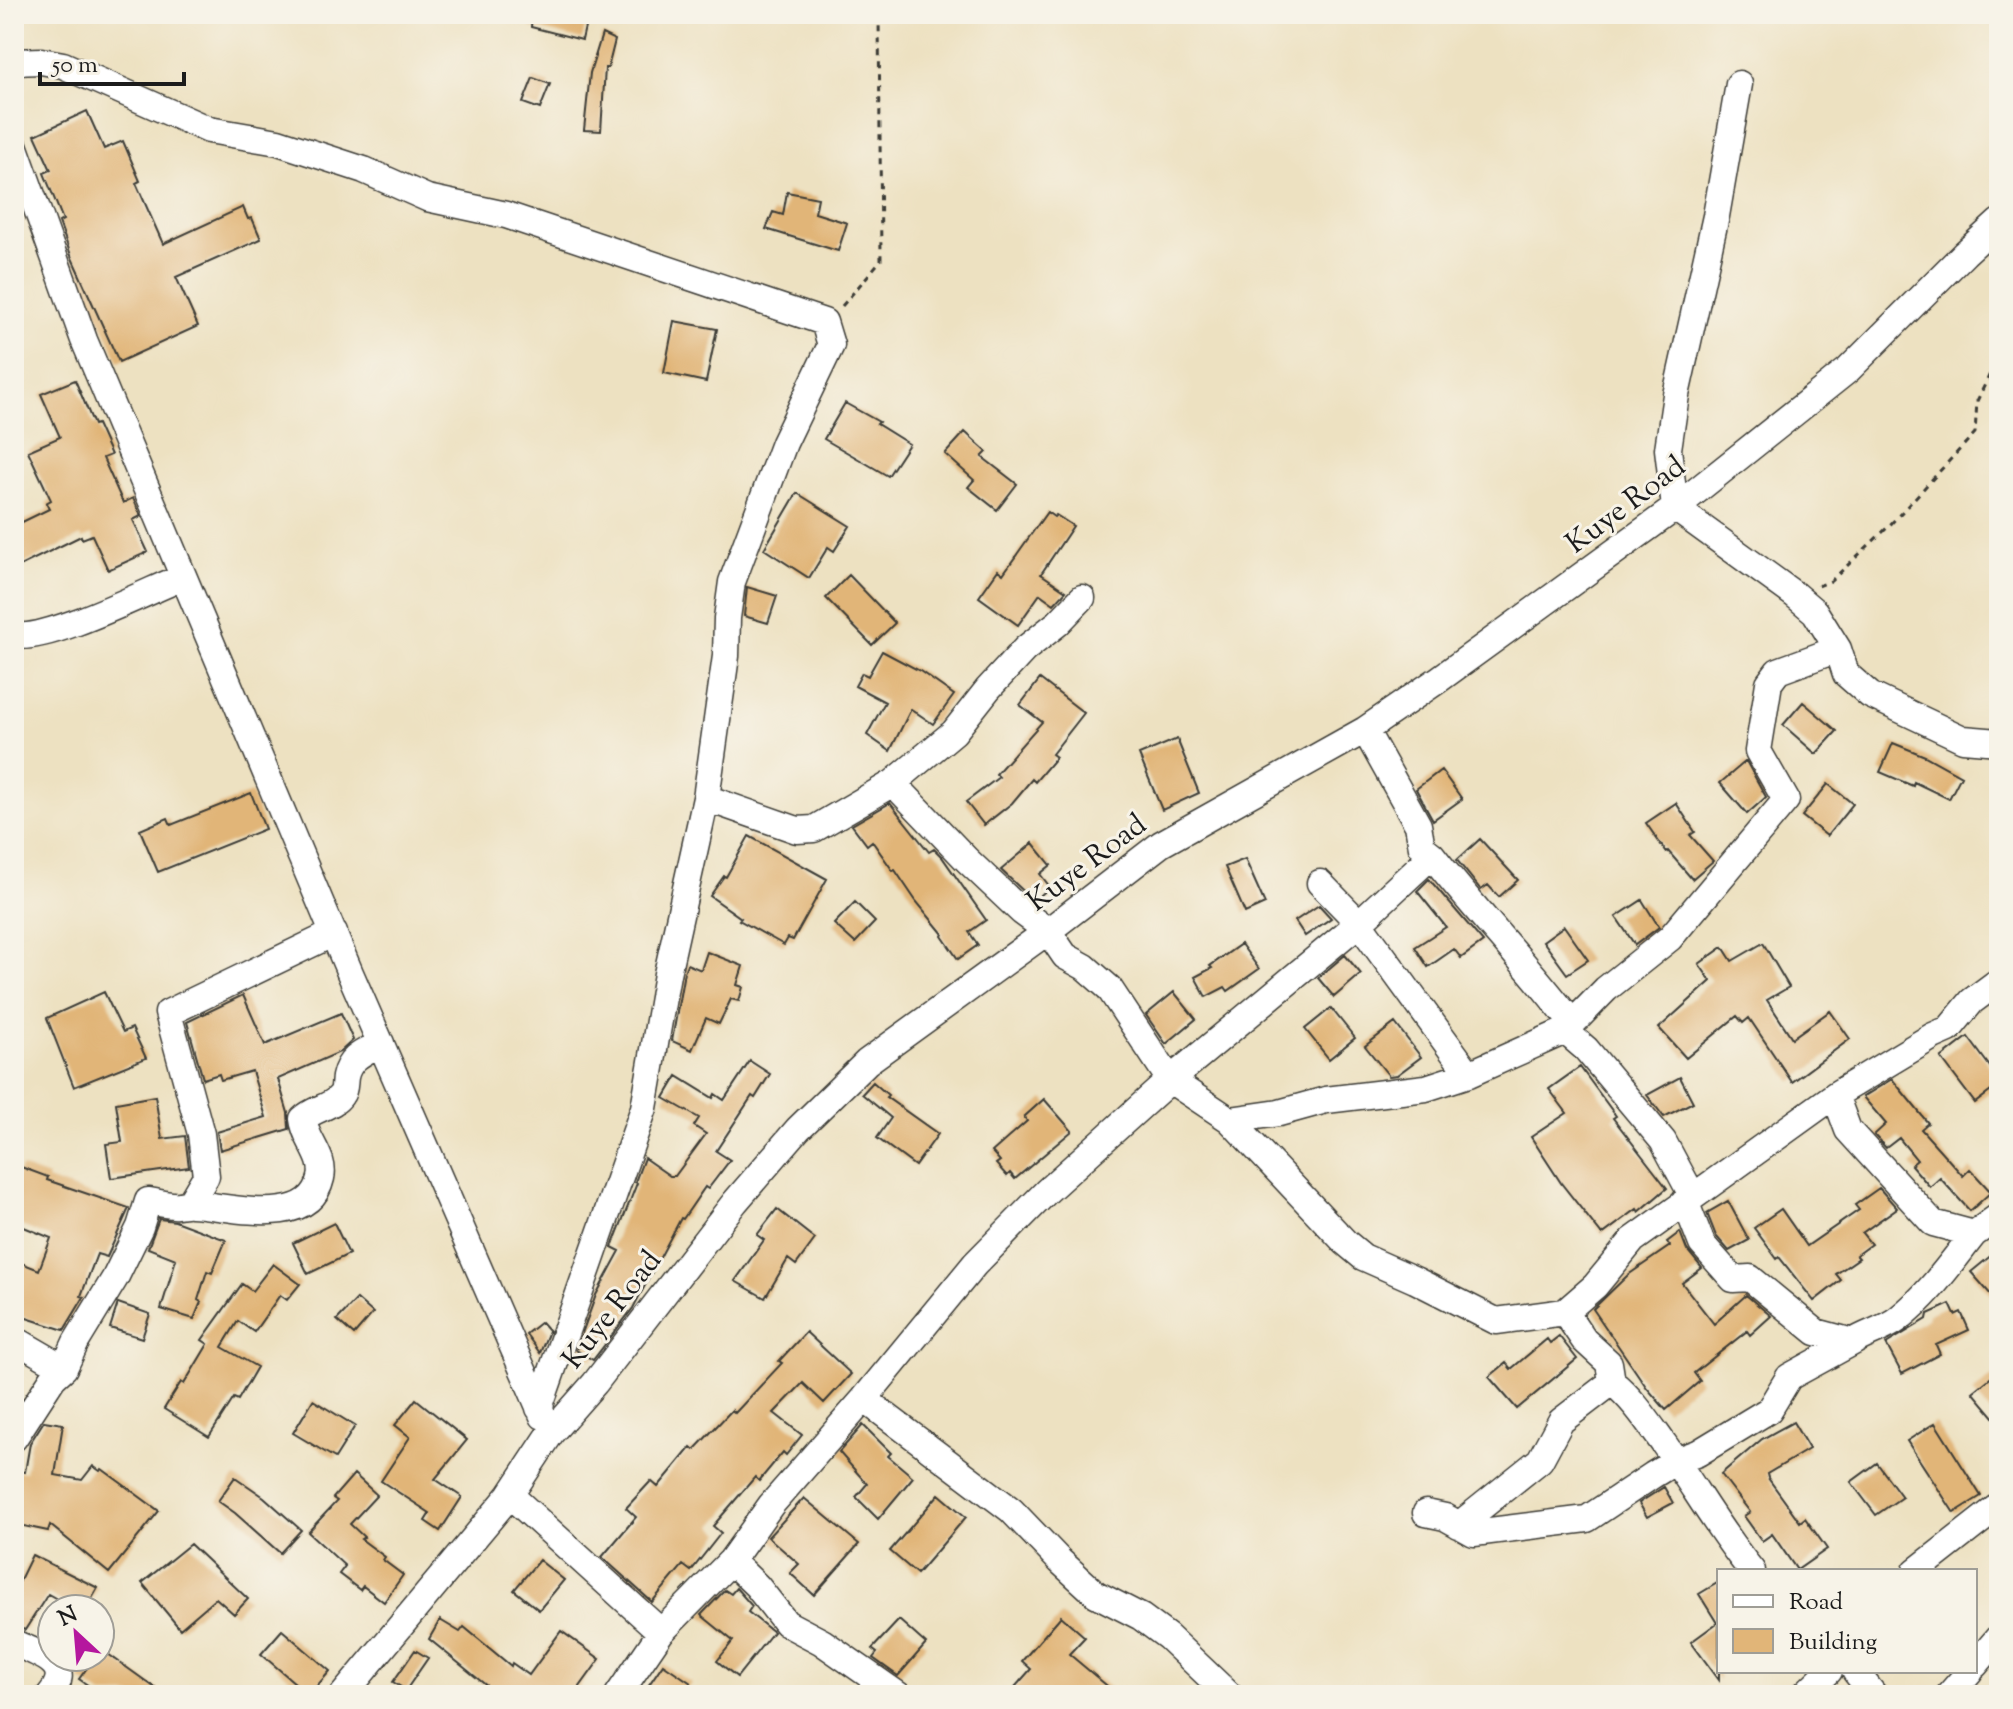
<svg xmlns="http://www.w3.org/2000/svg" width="2013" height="1709" viewBox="0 0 2013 1709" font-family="'Sorts Mill Goudy',serif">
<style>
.building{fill:#e1b578}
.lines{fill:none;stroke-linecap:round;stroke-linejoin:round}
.minor-casing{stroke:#3b3a35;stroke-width:29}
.path{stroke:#3b3a35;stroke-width:3;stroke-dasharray:6 6;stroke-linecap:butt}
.minor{stroke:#fff;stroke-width:26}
.labels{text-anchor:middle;stroke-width:6;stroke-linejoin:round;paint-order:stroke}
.street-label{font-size:30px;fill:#1c1c1c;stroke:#f7f3e8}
</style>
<rect width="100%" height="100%" fill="#f7f3e8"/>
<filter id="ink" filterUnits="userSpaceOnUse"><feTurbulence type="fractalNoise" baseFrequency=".0125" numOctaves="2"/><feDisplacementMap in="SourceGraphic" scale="16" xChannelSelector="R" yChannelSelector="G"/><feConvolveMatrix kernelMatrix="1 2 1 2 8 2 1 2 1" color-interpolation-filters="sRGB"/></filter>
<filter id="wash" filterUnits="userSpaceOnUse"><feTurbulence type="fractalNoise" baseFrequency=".006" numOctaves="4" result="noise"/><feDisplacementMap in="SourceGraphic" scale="32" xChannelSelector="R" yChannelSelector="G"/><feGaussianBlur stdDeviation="1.8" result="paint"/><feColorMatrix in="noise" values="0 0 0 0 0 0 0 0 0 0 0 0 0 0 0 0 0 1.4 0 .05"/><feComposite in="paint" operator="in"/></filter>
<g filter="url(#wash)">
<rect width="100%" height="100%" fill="#ede1c1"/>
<g id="blocks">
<path class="building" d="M532,14l36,2 1,-2h19l-6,26 -51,-13z
M602,34l13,6 -7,28h-3l-4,63 -17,-1 6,-57z
M533,78l17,6 -10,25 -17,-6z
M87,111l17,38 19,-8 17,40 -4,2 27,61 80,-37 5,12 4,-1 9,21 -85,38 22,49 -79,36 -47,-104 -13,-36 4,-2 -19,-47 7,-3 -16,-35z
M787,192l31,6 -3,15 32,10 -9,28 -72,-22 7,-17 10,3z
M674,321l43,8 -11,53 -42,-9z
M75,380l19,45 3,-1 14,31 -8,3 20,45 10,-5 8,18 -8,4 15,32 -40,18 -16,-35 -10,4 -1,-3 -67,33v-43l35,-17 -3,-6 5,-3 -23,-49 32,-14 -19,-43z
M845,403l34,19 -2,2 32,20 -21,32 -64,-37z
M965,432l22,20 -5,5 35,27 -20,26 -29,-23 6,-7 -29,-26z
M797,493l53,33 -16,25 -6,-4 -19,31 -45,-29z
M1047,512l7,5 2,-2 17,11 -32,48 25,17 -12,13 -14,-10 -22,31 -39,-28 19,-27 5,4z
M849,575l46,48 -23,22 -46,-47z
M747,587l30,9 -9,27 -24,-7z
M882,651l38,20 34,24 -21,29 -22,-15 -21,42 -23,-16 18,-33 -30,-16 7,-13 6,3z
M1040,679l44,34 -32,41 4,3 -21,25 -3,-3 -20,24 -28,22 -18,-23 33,-25 -3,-3 46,-52 -22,-17z
M1803,702l34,29 -21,23 -33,-29z
M1177,739l22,54 -37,17 -23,-55z
M1893,743l32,13 36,20 -12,23 -35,-17 -1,4 -33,-14z
M1746,761l20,36 -19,17 -27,-31z
M1441,770l21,29 -29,21 -17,-31z
M1828,784l25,20 -26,32 -25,-20z
M251,793l14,36 -107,43 -18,-42 28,-12 3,7z
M890,803l39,49 5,-3 8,8 44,63 -17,12 9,13 -20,14 -16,-23 1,-2 -27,-33 -21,-31 -2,1 -21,-30 -5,4 -15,-20z
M1676,803l19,29 -5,3 23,26 -21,18 -24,-28 -2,1 -20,-29z
M749,836l78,43 -34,61 -5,-2 -4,7 -45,-25 2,-2 -31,-22 14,-20 2,1z
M1480,839l38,41 -19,17 -11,-12 -7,5 -24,-30z
M1033,843l18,22 -11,9 10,13 -16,14 -33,-31z
M1245,859l20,45 -20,9 -20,-46z
M1429,879l54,63 -22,16 -7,-9 -26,18 -13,-20 31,-20 -29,-36z
M1642,900l17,27 -24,18 -19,-28z
M855,902l20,20 -20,21 -21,-19z
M1319,905l12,13 -26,18 -10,-15z
M1564,926l24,34 -21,14 -24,-33z
M1763,943l26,44 -22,13 25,38 38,-27 20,28 -58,43 -43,-64 -6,5 -6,-7 -51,42 -27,-30 52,-47 -12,-17 24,-17 9,14z
M1241,944l18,25 -31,22 -3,-4 -19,10 -11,-20 17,-9 -2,-2z
M707,952l36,14 -6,19 6,2 -4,14 -8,-2 -12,25 -13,-6 -14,32 -20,-9 12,-69 3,-8 14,6z
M1345,955l16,19 -27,23 -16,-19z
M104,992l19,40 9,-4 14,30 -72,29 -27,-69z
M1174,992l22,27 -30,25 -20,-29z
M243,995l22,50 76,-32 12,27 -13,12 -62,27 10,34 1,16 -69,21 -3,-18 49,-15 -14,-46 -31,9 -2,-6 -16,5 -16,-57z
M1331,1008l24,30 -26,21 -24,-30z
M1395,1023l26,34 -24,18 -8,1 -24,-30z
M1968,1037l31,42v6l-24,18 -34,-45z
M750,1061l20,13 -15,24 -3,-2 -36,55 14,9 -22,29 -3,-2 -22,32 -2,-1 -48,90 -40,52 -17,-10 20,-55 24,-44 -8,-4 25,-64 -2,-1 9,-24 26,18h5l31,-42 -12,-8 5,-8 -35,-20 13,-22 36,22 2,-4 9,6z
M1580,1067l36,49 -3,2 54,70 -28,24 -2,-3 -35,26 -41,-52 -30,-46 36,-24 -18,-24z
M1680,1077l13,25 -29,15 -17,-22z
M1892,1079l36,44 -7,6 42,47 7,-7 21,23 -21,19 -30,-33 -10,9 -19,-22 6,-5 -18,-22 -13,10 -12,-13 12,-11 -23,-27z
M873,1082l15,13 -2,2 52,37 -23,32 -38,-28 14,-20 -29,-24z
M155,1096l7,43 23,-3 4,31 -78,11 -5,-34 16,-2 -6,-39z
M1044,1099l28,32 -57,48 -5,-6 -3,3 -11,-12 4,-3 -8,-9 35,-31 -3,-4z
M21,1167l27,10 -1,3 82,28 -22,49 -10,-3 -16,42 3,1 -20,33 -50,-16v-54l25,10 12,-32 -37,-15v-38z
M1879,1188l18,20 -35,25 9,11 -15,11 3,3 -23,16 5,6 -27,21 -35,-44 -2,2 -23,-31 27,-19 26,37 52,-36 -4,-5z
M1728,1201l21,39 -20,11 -13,-15 -9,-23z
M777,1209l38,30 -19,26 -8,-6 -23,39 -30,-17 29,-41 -7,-5z
M159,1219l16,2 51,19 -14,33 -5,-2 -9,29 3,2 -7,17 -33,-10 15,-50 -28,-11z
M334,1223l15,31 -41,20 -15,-31z
M1680,1232l7,18 15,18 -20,15 32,41 32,-29 25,21 -21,19 -3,-4 -53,42 6,8 -34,29 -19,-22 -54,-79 35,-34 42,-29 -3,-4z
M1999,1249v55l-28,-32z
M273,1264l27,20 -13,16 -7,-5 -26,37 -16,-11 -16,26 35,20 -19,33 -4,-2 -25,39 -45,-28 17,-27 3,2 24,-40 -6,-4 40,-56 10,7z
M357,1299l16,14 -19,22 -17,-15z
M118,1303l32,11 -8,24 -32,-10z
M1950,1304l5,11 6,-3 8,18 -33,15 4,9 -38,20 -16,-30 41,-25 1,-5z
M541,1322l8,9 -9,22 -14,-19z
M806,1332l45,42 -27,29 -21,-20 -29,30 28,22 -16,20 -3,-3 -24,29 -4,-4 -42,49 8,7 -30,38 -8,-6 -31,37 -50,-45 34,-40 -10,-9 25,-27 7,6 33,-40 3,3 38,-40 3,3 47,-50 -3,-2z
M1559,1336l18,23 -60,50 -28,-32 17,-14 5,6 36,-30 3,4z
M1999,1371v52l-26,-31z
M416,1399l51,41 -32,39 27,18 -22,34 -15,-10 5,-8 -49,-32 29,-44 -15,-12z
M313,1400l42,26 -20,32 -42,-25z
M44,1421l19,3 -8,51 27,5 11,-14 7,5 2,-2 57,42 -50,62 -59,-48 -2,6 -34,-7v-54l11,2 5,-29z
M1793,1422l16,27 -42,25 1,4 32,44 5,-4 22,31 -30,21 -25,-36 -10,7 -18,-25 6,-4 -29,-38 41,-35z
M1935,1423l46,73 -27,17 -47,-72z
M863,1425l28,28 -3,3 25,21 -35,42 -22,-22 11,-13 -28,-32z
M1877,1463l25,34 -26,18 -25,-33z
M354,1474l23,21 -27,29 14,13 -3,2 24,18 -2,3 20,15 -19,27 -21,-16 -3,4 -21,-16 6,-8 -37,-34 29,-31 -4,-3z
M235,1477l29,20 37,33 -21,23 -45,-40 -17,-12z
M1664,1487l9,16 -26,14 -8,-14z
M939,1494l27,23 -49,57 -27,-23z
M804,1498l55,46 -45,51 -24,-22 9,-9 -31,-27z
M190,1544l58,55 -14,15 -18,-16 -36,31 -38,-46z
M32,1555l66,33 -12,21h-11l-27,-15 -23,36 -11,-4v-34z
M539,1560l25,20 -25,30 -25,-20z
M1719,1582v98l-28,-38 26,-19 -18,-29z
M736,1588l16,18 -4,6 25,20 -36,45 -20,-16 16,-20 -32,-26 24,-25 6,4z
M1061,1616l24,21 -16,17 49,41h-110l23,-26 -9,-8z
M440,1620l20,12 4,-5 47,39 1,-3 17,12 32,-44 39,28 -26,36h-76l-69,-56z
M899,1620l27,24 -28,32 -25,-18 4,-5 -5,-4z
M282,1630l48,41 -21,24 -48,-41z
M101,1649l64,46h-63l-23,-16 16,-22h5z
M415,1650l13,8 -22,32 -13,-8z
M663,1664l28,19 -8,12h-41z"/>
</g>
</g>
<g filter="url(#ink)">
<use href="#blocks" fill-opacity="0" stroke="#3b3a35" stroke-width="2"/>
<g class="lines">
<g class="minor-casing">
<path id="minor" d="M14,62l27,-1 22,4 146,65 69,12 86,28 63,28 79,17 318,107 7,23 -47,98 -52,139 -5,36 -1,38 -20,142 -39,176 -23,134 -105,300
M1739,84l-23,132 -40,179 -8,54 7,59 120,87 20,17 23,37 8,25 24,21 93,44 36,3
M14,145l70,195 266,633 193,443
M14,635c29,9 136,-45 169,-58
M893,783l74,77 55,52 26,19 17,25 20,11 24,21 61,92 60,40 115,122 18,15 52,23 81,41 69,-9 19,28 25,23 3,19c21,17 36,40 52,62 30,42 55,87 88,127
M706,798l91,32 17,-1 79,-46 61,-51 34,-43 37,-40 33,-26 24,-25
M1432,855c45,58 96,110 140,168
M1320,883l39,40 110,151
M1565,1031l21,18 77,92 29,54
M1835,1095l98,-59 16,-7 23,-28 27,-20
M1230,1120l49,-7 47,-13 100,-12 43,-14 96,-43 41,-42 64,-51 116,-138 -28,-49 11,-68 9,-12 60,-22
M1685,1201l17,43 31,35 17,-1 66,54 37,10c14,-9 32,-13 45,-23 31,-24 52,-55 76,-85
M190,1203l16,-27 -5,-42 -33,-121 166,-80
M1565,1312l30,-26 38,-46 202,-145 13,35 85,93 41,11 25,-18
M14,1339l50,29
M864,1399l147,111 49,51 36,33 45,23 27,20 61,58
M14,1438l39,-60 11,-10 12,-26 39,-64 25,-51 8,-26c8,1 17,4 25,4 6,1 12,-2 18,-1 36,1 118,27 130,-26 5,-21 -16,-38 -18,-59 11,-11 30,-12 38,-24 4,-5 3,-12 4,-18 4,-20 20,-25 36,-34
M510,1495l151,137
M1426,1513l19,4 29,16 113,-14 66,-44 23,-14 22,-8 71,-43 20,-33 64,-35
M1459,1525l81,-65 21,-39 51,-39
M731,1561l26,25 29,37 36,19 76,53
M1916,1571l83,-65
M14,1643c24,11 62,20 36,52
M1975,1665l24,-28
M1855,1671l19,24
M343,1695l167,-200 41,-62 44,-50 140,-181 63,-73 69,-67 181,-131 113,-87 204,-114 73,-50 237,-172 173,-138 117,-117 34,-31
M618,1695l43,-63 70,-71 40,-56 93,-106 111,-135 72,-73 123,-111 189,-157 73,-68 -10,-8 -4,-22 -53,-95
M1804,1695l25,-24
M1949,1695l21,-24"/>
</g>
<path class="path" d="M842,306l39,-46 -2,-246
M1818,586l13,-5 57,-54 87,-94 2,-32 22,-46"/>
<use href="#minor" class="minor"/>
</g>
</g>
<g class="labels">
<g class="street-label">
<text transform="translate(1625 504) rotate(-37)" y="10">Kuye Road</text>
<text transform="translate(1086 862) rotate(-37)" y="10">Kuye Road</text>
<text transform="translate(611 1309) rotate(-52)" y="10">Kuye Road</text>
</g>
</g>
<rect width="2013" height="1709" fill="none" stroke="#f7f3e8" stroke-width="48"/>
<rect x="1717" y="1569" width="260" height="104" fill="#f7f3e8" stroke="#9f9d96" stroke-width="2"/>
<rect x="1733" y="1595" width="40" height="12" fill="#ffffff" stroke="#9f9d96" stroke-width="2"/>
<text x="1789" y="1609" font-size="24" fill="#1c1c1c">Road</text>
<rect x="1733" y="1629" width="40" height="24" fill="#e1b578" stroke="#9f9d96" stroke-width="2"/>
<text x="1789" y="1649" font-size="24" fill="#1c1c1c">Building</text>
<g transform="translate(76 1633) rotate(334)"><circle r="38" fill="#f7f3e8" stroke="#9f9d96" stroke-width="2"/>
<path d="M0-6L14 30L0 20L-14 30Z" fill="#b5179e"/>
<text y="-12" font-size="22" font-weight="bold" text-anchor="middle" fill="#1c1c1c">N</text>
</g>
<path d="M40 72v12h144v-12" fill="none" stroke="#1c1c1c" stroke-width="4"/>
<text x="52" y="72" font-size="24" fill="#1c1c1c" stroke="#f7f3e8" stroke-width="6" paint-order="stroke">50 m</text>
</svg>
